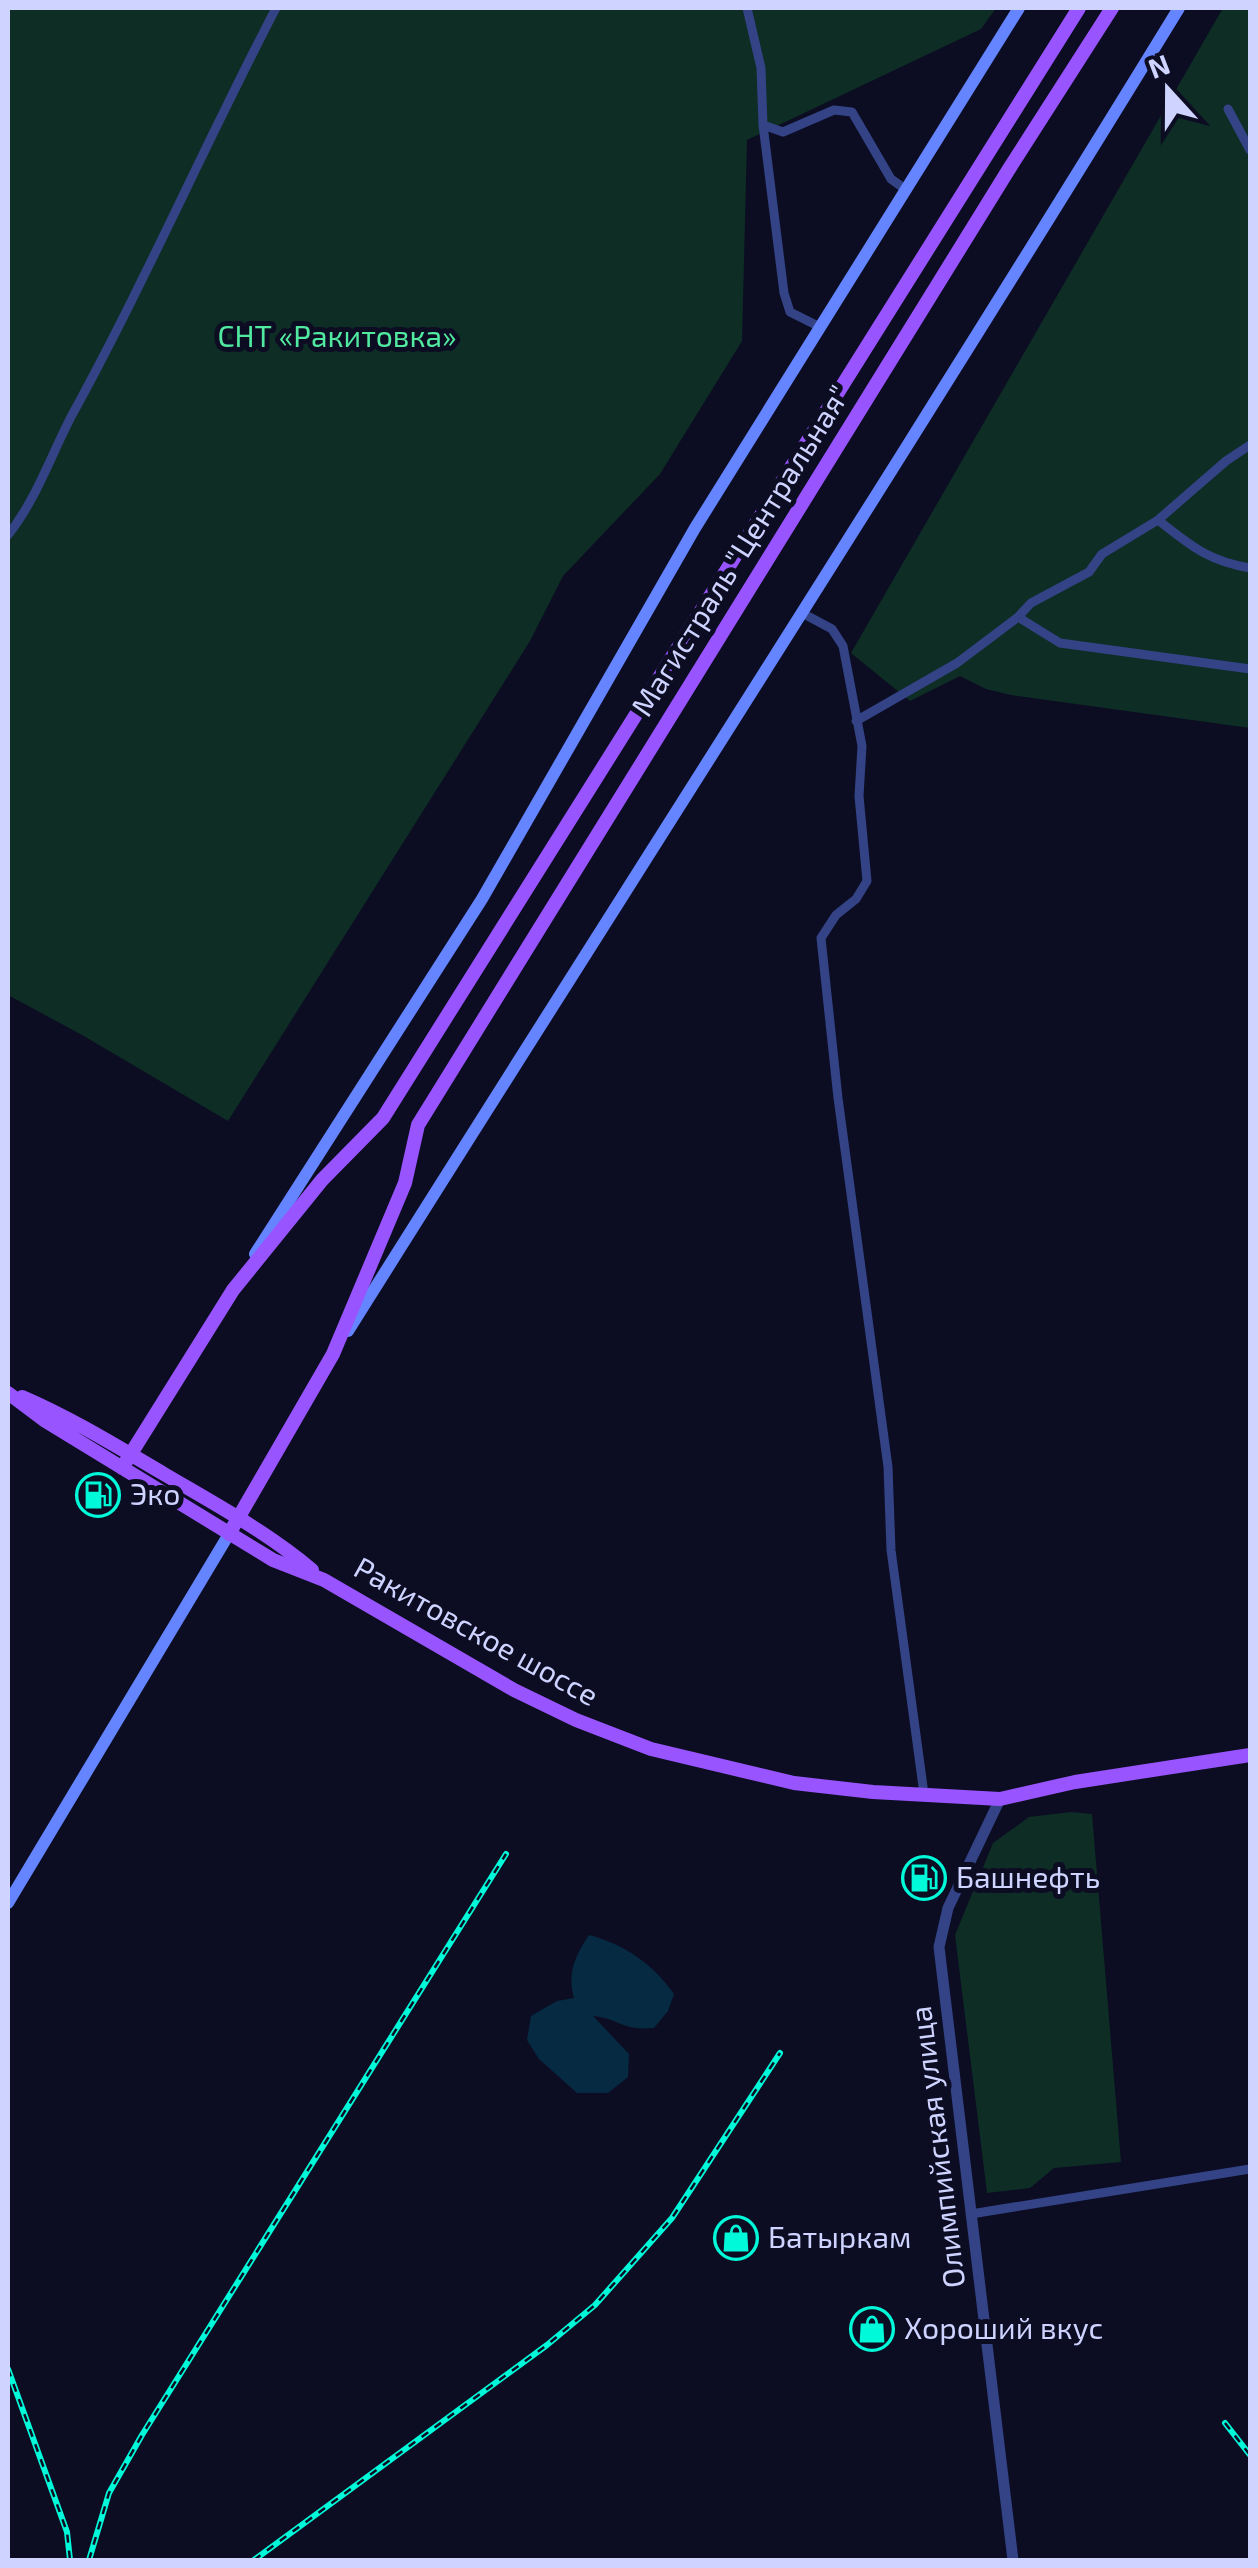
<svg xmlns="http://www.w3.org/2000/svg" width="1258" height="2568" viewBox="0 0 1258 2568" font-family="'Exo 2',sans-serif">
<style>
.green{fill:#0e2d25}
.water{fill:#052a42}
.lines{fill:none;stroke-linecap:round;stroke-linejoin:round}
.minor{stroke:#334386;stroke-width:9}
.tertiary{stroke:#334386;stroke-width:11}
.secondary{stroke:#6584ff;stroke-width:12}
.primary{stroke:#9855ff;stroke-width:14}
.rail-casing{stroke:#00f9d8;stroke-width:6}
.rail{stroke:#0c0d23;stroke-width:2.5;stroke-dasharray:8;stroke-linecap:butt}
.labels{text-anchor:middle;stroke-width:10;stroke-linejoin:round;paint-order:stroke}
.park-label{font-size:30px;fill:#50e99f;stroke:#0c0d23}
.street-label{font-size:30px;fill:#ced3ff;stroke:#0c0d23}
.poi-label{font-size:30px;fill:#ced3ff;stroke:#0c0d23;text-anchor:start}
</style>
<rect width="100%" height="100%" fill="#0c0d23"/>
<path class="green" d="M8,8h988l-15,21 -234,111 -5,201 -82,133 -97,102 -33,65 -302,480 -146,-86 -74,-40z
M1223,8h27v720l-239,-33 -25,-6 -26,-13 -50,25 -59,-48z
M1071,1812l21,2 29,348 -67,6 -24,20 -43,5 -32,-258 38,-92 36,-26z"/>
<path class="water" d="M589,1935c35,9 64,29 85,59l-6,17 -14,17c-33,3 -33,-9 -61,-12l36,38 -1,23 -20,16h-31l-38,-34 -12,-19 4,-24 26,-15 17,-3c-7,-25 1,-42 15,-63z"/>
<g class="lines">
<path class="minor" d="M747,8l14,60 2,57 21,168 6,19 28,14
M1228,109l22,41
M763,125l20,7 51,-22 18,2 39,67 14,10
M1158,520c33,26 50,41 92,48
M8,535c28,-35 43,-80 64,-120 73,-133 134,-273 204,-407
M802,613l30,16 11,17 19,100 -3,50 8,85 -11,18 -20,16 -15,23 17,160 50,369 3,83 33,244
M1018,617l42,26 190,26
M856,721l101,-58 61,-46 13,-14 58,-31 13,-18 56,-34 68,-59 24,-16
M971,2214l279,-45"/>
<path class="tertiary" d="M1000,1799l-52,109 -9,39 74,613"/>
<path class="secondary" d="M255,1254l227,-355 213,-371 324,-520
M348,1331c277,-441 559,-879 831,-1323
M8,1903l221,-369"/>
<path class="primary" d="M8,1393l36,27 229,140 51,20 190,110 62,30 75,29 143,34 79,9 127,7 75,-17 175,-27
M22,1397c49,21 96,50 142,77 51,30 103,58 148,96
M122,1468l111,-178 89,-110 61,-62 696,-1110
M229,1534l104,-180 72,-171 13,-58 591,-956 103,-161"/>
<g class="rail-casing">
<path id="rail" d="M8,2369l59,163 3,28
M1225,2423l25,32
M89,2560l20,-67 33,-58 364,-581
M254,2560l293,-215 48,-40 77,-87 108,-165"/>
</g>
<use href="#rail" class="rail"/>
</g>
<defs>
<g id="fuel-ring" transform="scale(2.25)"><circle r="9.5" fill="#0c0d23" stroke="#00f9d8" stroke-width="1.5"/><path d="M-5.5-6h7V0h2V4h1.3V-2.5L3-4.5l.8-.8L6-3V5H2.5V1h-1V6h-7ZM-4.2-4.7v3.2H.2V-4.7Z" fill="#00f9d8"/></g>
<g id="shop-ring" transform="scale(2.25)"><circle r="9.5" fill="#0c0d23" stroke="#00f9d8" stroke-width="1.5"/><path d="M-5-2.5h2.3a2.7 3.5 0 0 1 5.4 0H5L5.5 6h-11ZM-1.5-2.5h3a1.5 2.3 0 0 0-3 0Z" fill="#00f9d8"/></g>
</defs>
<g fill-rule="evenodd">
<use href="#fuel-ring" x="98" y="1495"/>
<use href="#fuel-ring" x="924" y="1878"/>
<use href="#shop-ring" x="736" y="2238"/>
<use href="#shop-ring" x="872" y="2329"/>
</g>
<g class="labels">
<g class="park-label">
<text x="337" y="347">СНТ «Ракитовка»</text>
</g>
<g class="street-label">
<text transform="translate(741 551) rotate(-58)" y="10">Магистраль "Центральная"</text>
<text transform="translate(476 1632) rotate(29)" y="10">Ракитовское шоссе</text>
<text transform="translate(938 2147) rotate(-97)" y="10">Олимпийская улица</text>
</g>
<g class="poi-label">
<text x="130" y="1505">Эко</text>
<text x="956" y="1888">Башнефть</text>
<text x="768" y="2248">Батыркам</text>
<text x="904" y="2339">Хороший вкус</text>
</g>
</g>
<rect width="1258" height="2568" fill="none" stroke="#ced3ff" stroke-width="20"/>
<g transform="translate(1168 90) rotate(339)" stroke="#0c0d23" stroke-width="8" paint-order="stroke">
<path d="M0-8L18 38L0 25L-18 38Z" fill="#ced3ff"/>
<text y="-15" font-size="28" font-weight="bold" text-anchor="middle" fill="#ced3ff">N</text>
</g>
</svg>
